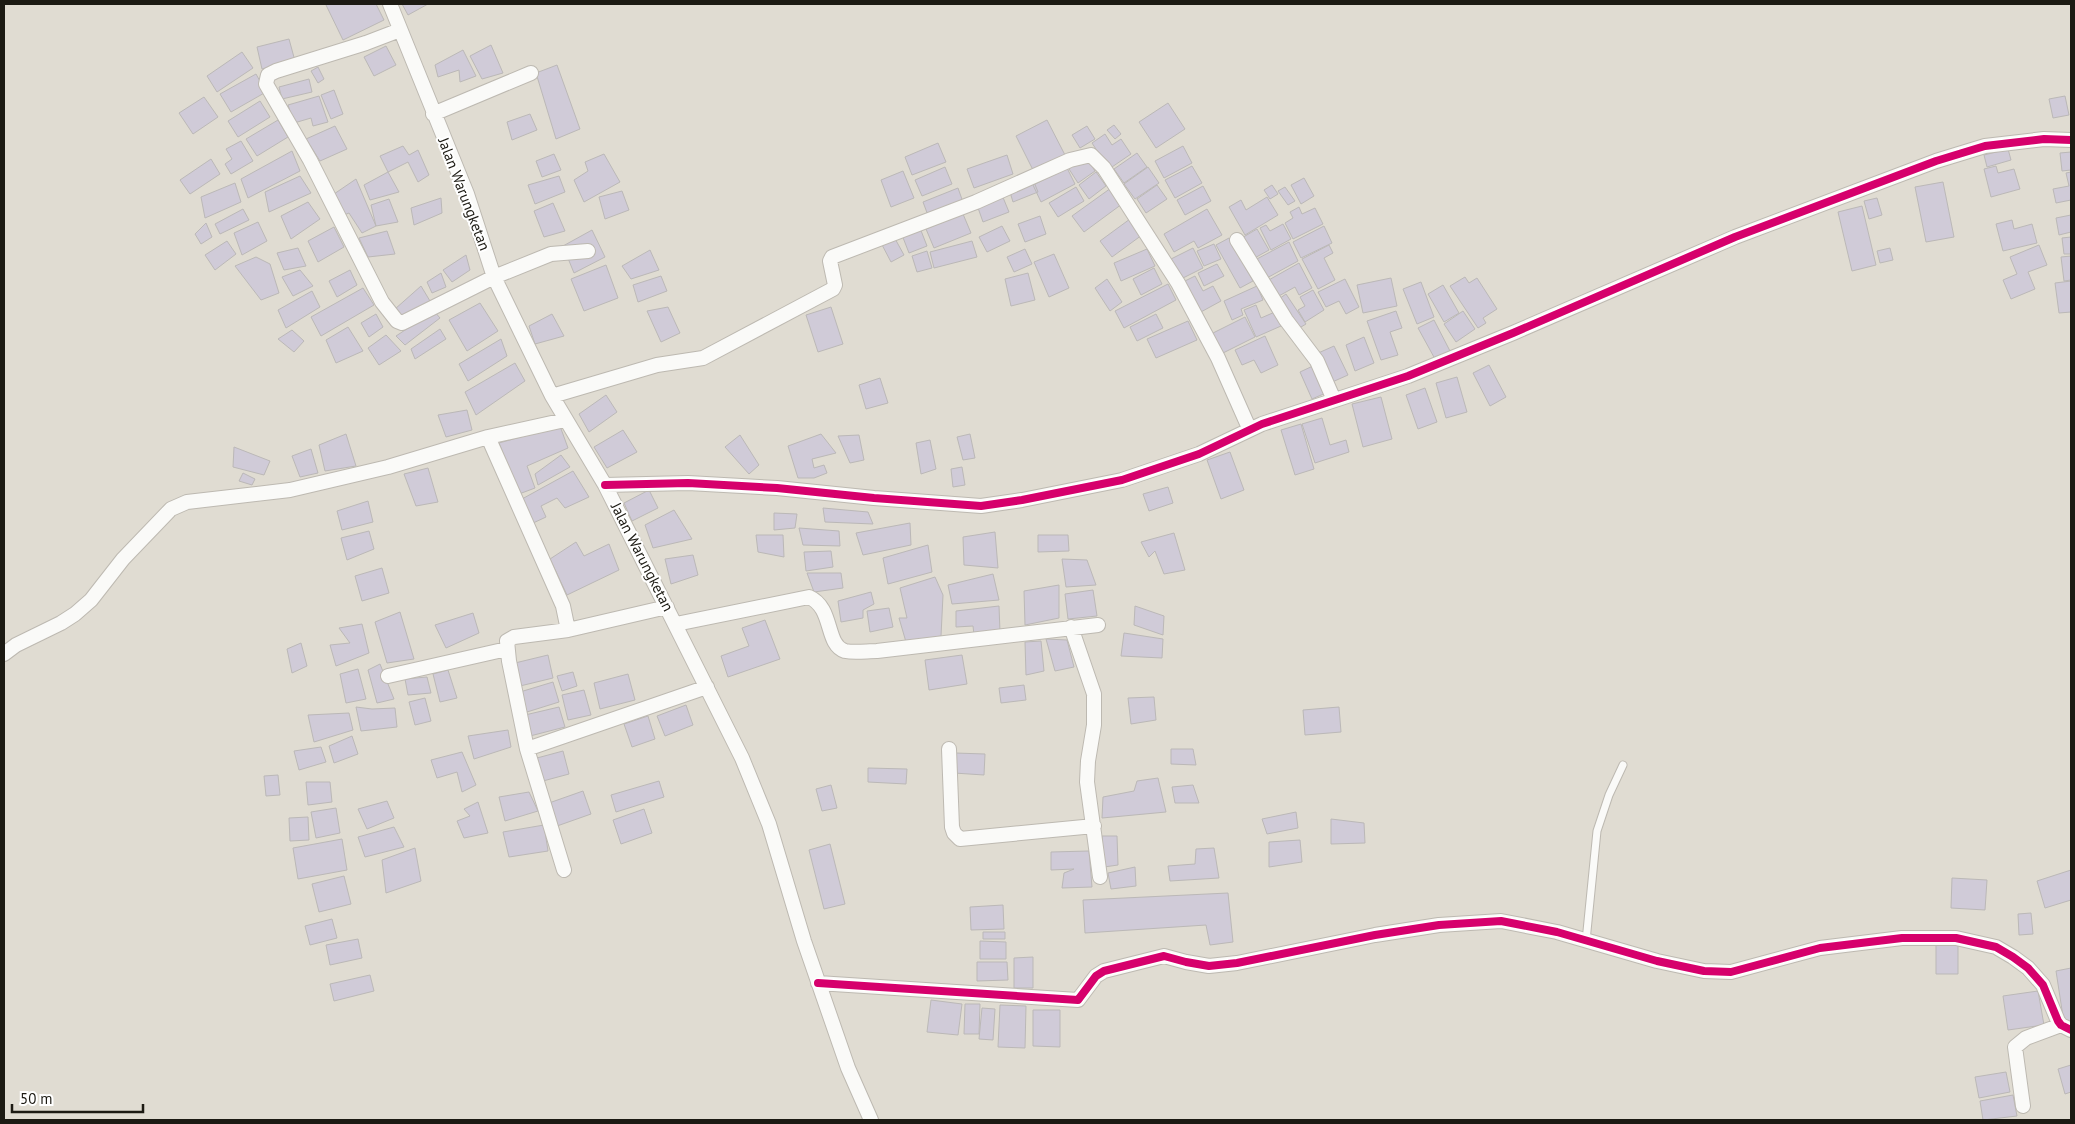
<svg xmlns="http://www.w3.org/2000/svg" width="2075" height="1124" viewBox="0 0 2075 1124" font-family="'PT Sans',sans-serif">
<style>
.building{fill:#d0cbd8;stroke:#bbb8b7}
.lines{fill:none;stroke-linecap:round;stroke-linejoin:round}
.lane-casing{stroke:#bdb9b1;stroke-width:9}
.street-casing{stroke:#bdb9b1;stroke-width:16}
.lane{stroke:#fafaf8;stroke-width:7}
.street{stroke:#fafaf8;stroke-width:14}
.cycleway-casing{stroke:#fff;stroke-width:11}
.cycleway{stroke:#d6006c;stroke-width:8}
.labels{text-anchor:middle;stroke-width:4;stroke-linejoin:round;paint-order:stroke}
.street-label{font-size:15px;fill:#1c1a13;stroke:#fff}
</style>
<rect width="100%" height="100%" fill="#e0dcd2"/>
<path class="building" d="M328,4h48l8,16 -41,20 -17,-35z
M402,4h26l-20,11z
M289,39l6,22 -33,8 -5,-22z
M491,45l12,28 -21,6 -12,-23z
M386,46l10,19 -22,11 -10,-19z
M463,50l13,26 -16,6 -1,-12 -21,7 -3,-12z
M242,52l11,16 -36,24 -10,-16z
M557,65l23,64 -24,10 -20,-66z
M318,67l6,12 -6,4 -7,-12z
M256,74l10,18 -35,20 -11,-18z
M309,79l3,13 -30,7 -3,-12z
M334,90l9,24 -12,5 -10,-24z
M319,96l9,26 -15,4 -2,-8 -17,5 -6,-18z
M2065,96l4,19 -16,3 -4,-19z
M204,97l14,20 -25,17 -14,-21z
M260,101l10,16 -32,20 -10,-16z
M1168,103l17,26 -29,19 -17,-26z
M530,114l7,16 -25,10 -5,-18z
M278,120l10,17 -31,19 -11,-17z
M1047,120l18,35 -31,17 -18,-36z
M1114,125l7,9 -6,5 -8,-9z
M335,126l12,23 -27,12 -14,-22z
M1087,126l8,13 -15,9 -8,-13z
M1105,134l7,11 9,-6 10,15 -22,15 -17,-26z
M241,141l12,20 -22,13 -6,-10 7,-5 -6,-10z
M938,143l8,19 -34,13 -7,-18z
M403,146l6,9 9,-5 11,25 -11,7 -10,-20 -20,10 -8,-16z
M1183,146l9,17 -28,15 -9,-17z
M2008,149l3,11 -24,7 -3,-12z
M292,151l8,20 -52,27 -7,-19z
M2071,152v18l-9,1 -2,-18z
M1137,153l10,14 -23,16 -10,-14z
M554,154l7,16 -19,7 -6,-16z
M604,154l16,28 -36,20 -10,-22 14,-9 -3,-9z
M1007,155l6,19 -39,14 -7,-19z
M1086,157l9,14 -17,12 -9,-14z
M211,159l9,15 -30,20 -10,-14z
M1192,166l10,17 -27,15 -10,-18z
M1996,166l2,7 16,-4 6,20 -29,8 -7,-28z
M945,167l7,17 -30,12 -7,-16z
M1148,167l11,16 -24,16 -11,-15z
M1067,168l8,16 -34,18 -8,-17z
M903,171l11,27 -23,9 -10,-27z
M388,172l11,20 -29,8 -6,-15z
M1096,172l10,14 -17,13 -10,-14z
M2071,172v28l-15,3 -3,-14 16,-3 -3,-13z
M300,176l11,17 -42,19 -4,-20z
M559,176l6,16 -30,12 -7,-19z
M1304,178l10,18 -13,8 -10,-19z
M356,179l20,47 -14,7 -13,-20 -5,2 -10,-21z
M1034,182l4,10 -25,10 -3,-10z
M1943,182l11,55 -28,5 -11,-55z
M235,183l6,19 -36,16 -4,-21z
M1157,185l10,14 -21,14 -9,-14z
M1272,185l6,9 -8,5 -6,-9z
M1203,186l8,15 -26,14 -8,-15z
M1076,187l8,14 -26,16 -9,-14z
M1285,187l10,14 -7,4 -10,-14z
M958,188l6,17 -35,13 -6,-16z
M1111,188l11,16 -38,28 -12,-16z
M622,191l7,19 -24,9 -6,-22z
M1002,195l7,17 -26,10 -6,-17z
M1267,197l11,18 -33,20 -16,-28 12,-7 5,10z
M441,198l1,15 -28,12 -3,-17z
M1877,198l5,17 -13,4 -5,-18z
M389,199l9,23 -22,4 -5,-21z
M308,202l12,17 -29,20 -10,-23z
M553,203l12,28 -21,6 -10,-26z
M1862,206l14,59 -24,6 -14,-59z
M1299,207l3,7 13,-6 8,16 -30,15 -8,-16 8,-5 -3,-6z
M243,209l6,11 -29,14 -5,-10z
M1207,209l15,26 -24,13 -4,-7 -20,11 -10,-18z
M963,214l8,19 -37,15 -8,-19z
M2071,215v17l-12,3 -3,-17z
M1040,216l6,18 -21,8 -7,-18z
M1130,219l12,16 -30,22 -12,-16z
M2012,220l2,9 18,-5 5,19 -34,8 -7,-27z
M258,222l9,19 -25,14 -8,-22z
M206,223l6,14 -11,7 -6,-10z
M1283,224l8,15 -20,11 -11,-22 6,-3 4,6z
M1002,226l8,15 -23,11 -8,-15z
M1324,226l8,17 -31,15 -8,-16z
M334,227l10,20 -26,15 -10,-21z
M920,228l7,18 -18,7 -7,-18z
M1257,229l12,21 -18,10 -11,-21z
M592,230l13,27 -31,16 -11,-27z
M387,231l8,23 -27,3 -9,-19z
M893,235l11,20 -13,7 -11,-21z
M2071,237v17h-7l-2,-16z
M1229,238l24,43 -13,7 -24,-43z
M227,241l9,13 -21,16 -10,-15z
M972,241l5,16 -43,11 -4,-16z
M1289,242l9,19 -33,18 -10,-19z
M1214,244l7,15 -17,7 -7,-15z
M1329,245l4,8 -9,5 11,22 -17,9 -16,-30z
M2039,245l8,20 -19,7 7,17 -24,10 -8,-19 14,-6 -7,-17z
M298,248l8,18 -22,4 -7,-17z
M1193,248l10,20 -22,11 -10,-20z
M1890,248l3,12 -13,3 -3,-12z
M1025,249l7,15 -18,8 -7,-15z
M1147,249l8,17 -34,15 -7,-18z
M650,250l9,20 -28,9 -9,-13z
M927,251l5,17 -15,4 -5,-16z
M1054,254l15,34 -20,9 -15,-35z
M466,255l4,15 -18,12 -9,-12z
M2071,256v24l-7,1 -3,-24z
M256,257l14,7 9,29 -18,7 -26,-34z
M1299,263l13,25 -13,7 -4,-8 -18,10 -10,-16z
M1217,264l7,12 -20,10 -6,-13z
M606,265l12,33 -34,13 -13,-32z
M1154,268l8,16 -21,11 -8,-16z
M300,270l13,16 -20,10 -11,-19z
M350,270l7,15 -20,12 -8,-16z
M441,273l5,14 -14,6 -5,-11z
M1028,273l7,27 -24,6 -6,-27z
M661,276l6,15 -29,11 -5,-17z
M1195,276l8,15 10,-5 8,15 -22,12 -16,-31z
M1465,277l4,6 8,-5 20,31 -14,9 3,5 -8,5 -28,-42z
M1391,278l6,28 -34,7 -6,-28z
M1107,279l15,23 -12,9 -15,-23z
M1345,279l14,28 -13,7 -7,-13 -13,6 -8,-15z
M2071,281v31l-12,1 -4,-30z
M1421,282l13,35 -17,7 -14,-35z
M1168,284l8,16 -52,28 -9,-17z
M1443,285l16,28 -15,9 -16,-28z
M421,286l9,15 -29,17 -6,-9z
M1257,286l6,14 -22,9 2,6 -11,5 -8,-19z
M363,288l11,17 -53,31 -10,-19z
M1313,290l11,20 -19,12 -7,-12 7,-4 -5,-9z
M312,291l8,16 -34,21 -8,-18z
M1286,294l20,30 -10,6 -20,-29z
M480,303l18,28 -31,20 -18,-31z
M1256,305l5,13 14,-6 6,14 -25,11 -12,-27z
M668,307l12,26 -19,9 -14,-31z
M831,307l12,37 -25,8 -12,-37z
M434,311l6,7 -35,27 -9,-9z
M1396,311l6,17 -12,4 8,23 -17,5 -14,-39z
M1463,311l12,18 -19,13 -12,-18z
M376,314l7,13 -14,10 -8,-14z
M552,314l12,22 -29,8 -6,-18z
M1156,314l7,14 -26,13 -7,-14z
M1245,317l10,20 -34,17 -10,-20z
M1434,320l16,31 -15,8 -17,-31z
M1188,321l9,19 -41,18 -9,-19z
M348,327l15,24 -27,12 -10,-23z
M440,329l6,10 -31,20 -4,-10z
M292,330l12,11 -10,11 -16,-13z
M386,335l15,16 -22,14 -11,-17z
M1265,336l13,29 -17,8 -7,-13 -12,5 -7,-15z
M1364,337l10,26 -19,8 -9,-26z
M501,339l6,17 -39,25 -9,-17z
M1334,346l14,29 -18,8 -14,-29z
M515,363l10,18 -49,34 -11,-23z
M1315,365l13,27 -16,7 -12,-27z
M1489,365l17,32 -16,9 -17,-33z
M1457,377l10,35 -21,6 -10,-35z
M880,378l8,25 -22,6 -7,-24z
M1425,388l12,34 -19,7 -12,-34z
M606,395l11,17 -28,20 -10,-18z
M1381,397l11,42 -29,8 -11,-43z
M467,410l5,20 -26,7 -8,-22z
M1322,418l8,27 16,-5 3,12 -34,11 -13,-39z
M1301,424l13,45 -19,6 -14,-45z
M560,426l8,22 -41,18 8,22 -16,6 -20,-51z
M623,430l14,22 -30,16 -13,-21z
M346,434l10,32 -31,5 -6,-26z
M821,434l15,19 -24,6 2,9 10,-3 3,8 -13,5h-16l-10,-32z
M970,434l5,24 -12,2 -6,-23z
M740,435l19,30 -10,9 -24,-27z
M859,435l5,25 -14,3 -12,-27z
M930,440l6,29 -15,5 -5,-31z
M234,447l36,14 -6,14 -31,-8z
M311,449l7,24 -18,4 -8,-21z
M1230,452l14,38 -23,9 -14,-39z
M561,455l9,12 -32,18 -3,-11z
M962,467l3,18 -12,2 -2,-18z
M428,468l10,34 -22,4 -12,-32z
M573,471l16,26 -24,11 -8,-10 -16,8 5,11 -15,7 -9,-25z
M243,473l12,6 -3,6 -13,-4z
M1168,487l5,16 -24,8 -6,-17z
M649,490l9,18 -26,13 -8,-18z
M368,501l5,21 -31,8 -5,-19z
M823,508l45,4 5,12 -48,-2z
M674,510l18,29 -39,9 -8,-23z
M774,513l23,1 -2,14 -21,2z
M910,523l1,22 -48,10 -7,-22z
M799,528l40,3 1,15 -37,-1z
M369,531l5,18 -27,11 -6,-22z
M995,532l3,36 -34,-3 -1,-28z
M1174,533l11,37 -21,4 -9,-23 -6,6 -8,-15z
M756,535h27l1,22 -26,-5z
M1038,535h30l1,16 -31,1z
M576,542l8,14 25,-12 10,26 -52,25 -17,-36z
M928,545l4,27 -44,12 -5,-26z
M831,551l2,16 -27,4 -2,-19z
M693,555l5,20 -27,9 -6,-25z
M1062,559l25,1 9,25 -30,2z
M382,568l7,25 -27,8 -7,-25z
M807,573h34l2,15 -29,4z
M993,574l6,26 -47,4 -4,-19z
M935,577l8,18 -2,41 -35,6 -7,-24h8l-7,-30z
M1059,585v33l-34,7 -1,-34z
M1093,590l4,26 -29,3 -3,-25z
M871,592l3,12 -11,6v8l-22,4 -3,-21z
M999,606l1,26 -26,3 -1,-9 -17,1v-16z
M1135,606l29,10 -1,19 -29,-10z
M889,608l4,19 -23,5 -3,-21z
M400,612l14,47 -27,4 -12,-41z
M473,613l6,20 -33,15 -11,-23z
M765,620l15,39 -52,18 -7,-21 28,-10 -7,-18z
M362,624l7,29 -33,13 -6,-21 20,-2 -11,-15z
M1124,633l39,6 -1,19 -41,-2z
M1046,639l21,1 7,27 -19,4z
M1041,641l3,30 -18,4 -1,-33z
M301,643l6,23 -15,7 -5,-24z
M548,655l5,23 -33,8 -5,-23z
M962,655l5,29 -38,6 -4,-30z
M380,664l14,35 -17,4 -9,-33z
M358,669l8,30 -20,4 -6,-29z
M448,670l9,28 -17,4 -7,-28z
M573,672l4,14 -15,5 -5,-15z
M628,674l7,26 -35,9 -6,-26z
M427,677l4,16 -23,2 -3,-16z
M553,682l6,20 -32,10 -7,-20z
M1024,685l2,15 -25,3 -2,-15z
M584,690l7,25 -23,5 -6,-25z
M1154,697l2,23 -25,4 -3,-26z
M425,698l6,23 -16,4 -6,-23z
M686,705l7,20 -28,11 -8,-20z
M356,707l16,2 23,-1 2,19 -36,4z
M559,707l6,20 -35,9 -5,-21z
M1339,707l2,25 -36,3 -2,-25z
M349,713l4,17 -39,12 -6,-27z
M648,716l7,23 -23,8 -8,-23z
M508,730l3,17 -37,12 -6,-23z
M352,736l6,18 -24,9 -5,-17z
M321,747l5,15 -27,8 -5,-19z
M1171,749h22l3,16 -25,-1z
M563,751l6,23 -26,7 -6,-23z
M462,752l14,33 -14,7 -5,-20 -20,6 -6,-18z
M955,753l30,1 -1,21 -30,-2z
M868,768l39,1 -1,15 -38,-2z
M278,775l2,20 -14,1 -2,-20z
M1158,778l8,34 -64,6 1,-21 31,-6 3,-10z
M659,781l5,16 -48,15 -5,-17z
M306,782h24l2,20 -24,3z
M831,785l6,23 -15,3 -6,-22z
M1193,785l6,18h-24l-3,-16z
M583,791l8,23 -34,12 -8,-23z
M529,792l9,19 -33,10 -6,-24z
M387,801l7,17 -27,11 -9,-20z
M478,802l10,31 -24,5 -7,-17 13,-5 -6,-7z
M336,808l4,25 -24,5 -5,-26z
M644,809l8,24 -31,11 -8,-24z
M1296,812l2,16 -31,6 -5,-15z
M308,817l1,23 -19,1 -1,-23z
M1331,819l33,4 1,20 -34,1z
M544,825l4,26 -39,6 -6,-25z
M394,827l10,20 -39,10 -7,-20z
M1102,836h15l1,29 -14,2z
M342,839l5,31 -49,9 -5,-31z
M1300,840l2,22 -33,5v-25z
M830,844l15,60 -21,5 -15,-59z
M415,848l6,33 -35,12 -4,-33z
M1214,848l5,30 -49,3 -2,-15 27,-2 1,-15z
M1089,851l3,36 -30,1 2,-15 10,-4 -23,1v-18z
M1135,867l1,19 -25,3 -3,-16z
M2071,870v30l-26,8 -8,-27z
M344,876l7,28 -32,8 -7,-28z
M1952,878l35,2 -2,30 -34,-2z
M1228,893l5,49 -23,3 -4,-20 -121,8 -2,-33z
M1003,905l1,24 -33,1 -1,-23z
M2031,913l2,21 -14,1 -1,-21z
M332,919l5,19 -27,7 -5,-19z
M983,932h22v7h-22z
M358,939l4,19 -32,7 -4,-20z
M980,941l26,1v17h-26z
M1936,945h22v29h-22z
M1033,957v31h-19v-30z
M977,962h30l1,18 -31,1z
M2071,968v54l-7,1 -8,-52z
M370,975l4,16 -40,10 -4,-17z
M2038,991l6,34 -36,5 -5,-34z
M931,1000l31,4 -4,31 -31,-3z
M965,1004h15l-1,30h-15z
M1000,1005l26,1 -1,42 -27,-1z
M982,1008l13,1 -2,31 -14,-1z
M1033,1010h27v37l-27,-1z
M2071,1065v27l-6,2 -7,-25z
M2006,1072l4,20 -31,6 -4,-21z
M2013,1095l4,21 -34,4 -3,-19z"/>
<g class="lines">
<g class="lane-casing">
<path id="lane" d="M1586,941l11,-110 12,-36 14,-30"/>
</g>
<g class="street-casing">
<path id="street" d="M390,4l77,190 27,83 58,119 53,89 137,273 27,66 35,117 44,127 23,52
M400,30l-34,13 -90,28 -8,4 -2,9 44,76 72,142 15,19 5,2 92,-46 57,-23 37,-3
M433,114l98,-41
M1237,240l49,80 31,41 17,39
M552,396l105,-31 46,-7 130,-69 2,-4 -5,-24 2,-4 144,-55 94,-42 21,-5 13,13 74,115 40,75 31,70
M488,437l75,169 5,24
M605,485l83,-2 89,5 97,10 107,8 41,-6 100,-20 77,-26 63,-30 146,-48 105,-43 222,-96 201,-76 49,-15 59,-7 27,1
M676,624l133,-27c25,11 16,48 36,54 10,2 22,0 32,0l221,-26
M1071,627l23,67v31l-6,36 -1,21 13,95
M4,654l12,-9 45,-22 14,-9 16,-14 32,-41 48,-50 16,-7 103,-12 98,-23 100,-30 77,-17
M388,676l119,-27
M527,749l180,-62
M949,749l3,78 2,6 6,6 134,-13
M564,870l-37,-121 -18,-88 -2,-20 7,-4 54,-7 99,-23
M818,983l260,17 18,-24 8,-5 60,-15 22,6 23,4 28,-3 138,-28 64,-10 62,-4 56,11 100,29 47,10 27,1 89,-24 82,-10h54l40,9 17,10 15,11 15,17 15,36 3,4 10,5
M2023,1106l-8,-59 11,-9 35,-13"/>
</g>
<use href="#lane" class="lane"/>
<use href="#street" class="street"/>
<g class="cycleway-casing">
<path id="cycleway" d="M605,485l83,-2 89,5 97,10 107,8 41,-6 100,-20 77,-26 63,-30 146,-48 105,-43 222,-96 201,-76 49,-15 59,-7 27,1
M818,983l260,17 18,-24 8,-5 60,-15 22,6 23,4 28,-3 138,-28 64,-10 62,-4 56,11 100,29 47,10 27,1 89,-24 82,-10h54l40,9 17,10 15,11 15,17 15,36 3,4 10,5"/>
</g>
<use href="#cycleway" class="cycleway"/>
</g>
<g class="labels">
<g class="street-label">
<text transform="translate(464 194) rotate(69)" y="5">Jalan Warungketan</text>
<text transform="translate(642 557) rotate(63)" y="5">Jalan Warungketan</text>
</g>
</g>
<rect width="2075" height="1124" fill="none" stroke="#1c1a13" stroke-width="10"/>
<path d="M12 1104v8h131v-8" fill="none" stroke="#1c1a13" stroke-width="2.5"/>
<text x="20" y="1104" font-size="15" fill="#1c1a13" stroke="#ffffff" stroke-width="4" paint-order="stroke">50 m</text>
</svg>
